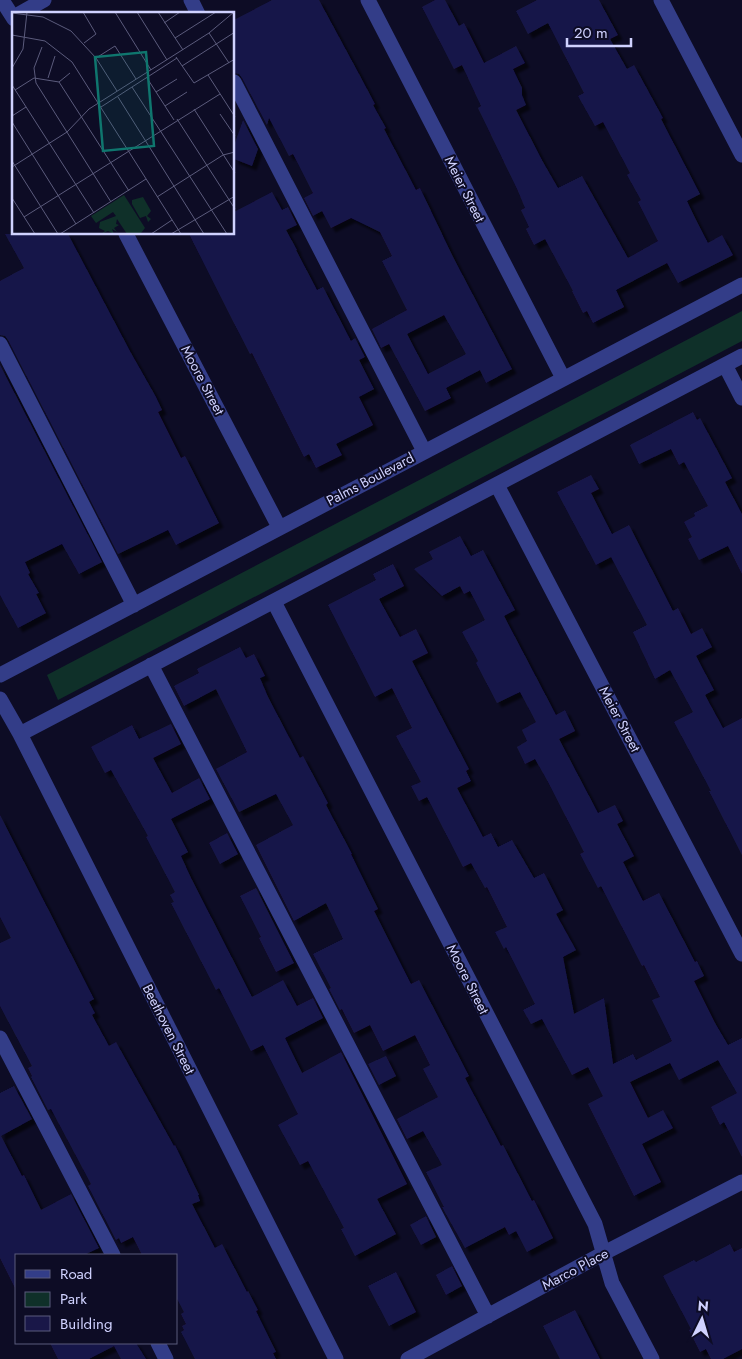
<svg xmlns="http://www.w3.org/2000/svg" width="742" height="1359" viewBox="0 0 742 1359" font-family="Jost,sans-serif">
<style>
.green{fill:#0f3029}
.building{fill:#191748;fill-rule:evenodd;filter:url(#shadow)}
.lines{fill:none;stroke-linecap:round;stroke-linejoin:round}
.minor{stroke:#333d88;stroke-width:15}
.labels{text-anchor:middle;stroke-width:4;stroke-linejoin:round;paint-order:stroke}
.street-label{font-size:14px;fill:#d0d2ff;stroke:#0d0c25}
.inset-road{fill:none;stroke:#5b5b7c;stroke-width:1}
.view{fill:#0f766e;fill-opacity:0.15;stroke:#0f766e;stroke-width:2.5}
.inset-edge{fill:none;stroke:#d0d2ff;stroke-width:2.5}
</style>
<defs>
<filter id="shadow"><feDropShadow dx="4.5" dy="4.5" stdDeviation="1" flood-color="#0009"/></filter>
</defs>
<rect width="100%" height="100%" fill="#0d0c25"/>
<path class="green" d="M742,311v30l-684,359 -11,-25z"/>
<path class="building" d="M272,0h47l40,74 16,30 -2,1 13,23 -2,1 32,61 4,-2 33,69 59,112 -26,14 -6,-13 -34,18 5,10 -26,13 -36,-67 -8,4 -9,-19 35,-19 -25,-49 10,-5 -12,-24 -29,-14 -20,10 -9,-17 -9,5 -9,-18 9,-5 -20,-39 -4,2 -20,-38 -2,7 -25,-47 -3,-4 -5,-1v-53zM444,315l22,39 -38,20 -21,-40z
M435,0h10l14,26 5,-3 20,40 32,-17 9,17 -12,6 9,19v7l4,10 -10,5 27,52 15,26 24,-12 46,82 30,-17 -20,-39 3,-2 -14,-25 3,-2 -27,-51 -8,4 -17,-30 6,-3 -36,-70 -20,11 -12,-23 21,-11h62l19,35 -8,4 17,30 7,-4 29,53 -2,1 39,75 -13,7 8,17 13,25 14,-8 11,20 -55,28 -11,-20 -51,27 8,17 -31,16 -6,-12 -4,2 -11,-22h1l-28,-52 -11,6 -8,-16 3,-2 -8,-17 4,-2 -7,-17 -40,-83 3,-2 -19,-41 -8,4 -32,-62z
M243,120l15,29 -6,17 -18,-7v-13z
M272,192l10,18 6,-3 9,18 -11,5 11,20h-1l21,40 6,-3 28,54 4,-3 10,19 -6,3 15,29 -15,8 14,28 -37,19 6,11 -26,13 -7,-14 -5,3 -52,-104 -2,1 -15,-29 -46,-91h45v-22z
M5,234h63l63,119 25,44 6,13 -4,2 23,46 4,-2 34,67 -43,22 -8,-15 -50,24 -110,-214 -3,-4 -5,-1v-54l24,-13z
M0,365l102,197 -23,12 -17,-30 -37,18 5,11 -2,1 11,19 -3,1 10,19 -28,15 -18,-33z
M693,412l4,8 3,-2 32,60 -7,4 17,32v60l-14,-28 -29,14 -11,-21 4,-2 -8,-15 11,-6 -1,-3 14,-7 -24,-44 -5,3 -8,-16 -32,15 -9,-19z
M591,475l8,14 -8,4 21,41 17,-9 44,86 5,-3 13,26 11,-6 10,19 -16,9 18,34 -9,5 18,33 19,-10v137l-33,-64h2l-37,-69 19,-10 -23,-42 -15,9 -22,-47 14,-7 -36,-68 -15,8 -39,-73z
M460,536l11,20 12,-6 32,60 -11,6 52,99 9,-5 10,21 -16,8 39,74 17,-8 8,16 -6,3 17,32 -11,6 20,39 16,-8 36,69 2,-1 7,15 -10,5 21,42 13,22 14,-7v119l-18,-35 -4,3 -9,-18 26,-14 -19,-33 -39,20 -9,-17 -40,19 18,36 15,-8 10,18 -31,16 19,38 -27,14 -46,-92 15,-8 -15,-29 -16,8 -30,-56 -11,5 -8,-14 12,-6 -29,-57 -2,2 -9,-17 12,-5 -20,-40 -2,1 -14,-25 -8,4 -36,-70 -8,4 -8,-15 10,-4 -25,-46 16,-8 -20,-40 -17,9 -47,-92 48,-25 -3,-6 20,-10 11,22 -25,13 21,38 16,-8 12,24 -16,8 57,108 -3,2 5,10 -14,7 26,49 8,-4 7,14 14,-7 22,38 10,-5 19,37 -7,4 20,36 -13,7 11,57 30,-16 9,66 20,-10 3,6 36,-19 -20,-41 8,-3 -16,-32 -2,1 -41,-80 -3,2 -18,-34 4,-2 -37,-72 -12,-21 -10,5 -8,-17 10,-6 -5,-11 14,-8 -16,-30 -23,11 -21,-40 2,-2 -16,-29 23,-12 -15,-29 -6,3 -4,-8 -18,10 -28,-27 19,-10 -4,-7z
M240,647l6,11 8,-4 11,22 -5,2 8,19 32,61 3,-2 25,47 -2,2 26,49h-1l27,55 -4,2 37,73 8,-4 50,96 -4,2 36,68 2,-1 29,56 2,-1 19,38 -26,14 -11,-21 -7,4 -4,-8 -40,21 -23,-41h2l-18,-35 16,-7 -19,-34 -16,8 -10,-20 41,-22 -15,-28 7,-4 -15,-30 -32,16 -13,-26 -16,8 -12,-24 -2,1 -11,-21 2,-1 -18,-34 30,-15 -17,-36 -32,18 -38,-76 37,-20 -17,-31 -37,18 -23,-43 31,-17 -31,-63 -32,17 -10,-20 25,-13 -2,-4z
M171,724l10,20 -28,14 19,35 27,-15 11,21 -39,20 17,33 -7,4 10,22 61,119 31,-17 14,26 16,-8 10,20 -38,20 17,35 39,-21 66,132 -30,15 19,35 -41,22 -14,-27 3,-1 -36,-67 -8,4 -22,-40 20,-11 -35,-69 -12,6 -32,-63 -3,2 -45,-87 3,-1 -4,-7 5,-3 -29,-55 2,-1 -37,-66 -6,3 -14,-26 41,-22 7,14z
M0,815l94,184 -5,3 6,11 -3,2 17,31 7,-4 58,104 1,-1 24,50h-1l2,6 -8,3 23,44 7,-4 25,48 1,-1 10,19 -2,1 20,41 -3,1 3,6h-81l-14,-27 3,-2 -2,-4 4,-2 -5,-10 3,-2 -8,-15v-42h-34l-9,-18 -12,6 -2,-5 -3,2 -28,-54 3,-2 -40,-75 -3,1 -17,-33 1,-1 -4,-8 4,-2 -32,-60v-63l11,-5 -11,-21z
M227,833l11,21 -18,10 -11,-21z
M256,888l38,75 -18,9 -17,-34 2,-1 -21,-41z
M386,1056l10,20 -17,9 -11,-21z
M14,1086l18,33 -31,17 21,40 2,-1 17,35 30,-16 28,54 -15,7h-68v35l-16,-32v-165z
M426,1216l10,21 -15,8 -11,-20z
M730,1244l4,8 8,-4v101l-19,10h-12l-5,-10 -6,3 -11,-22 2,-1 -28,-53 31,-16 2,2z
M452,1266l10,20 -16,9 -10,-20z
M396,1272l20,40 -27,14 -21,-40z
M575,1310l25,49h-40l-17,-33z
M50,1343h86l10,16h-25l-7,-13 -25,13h-31z"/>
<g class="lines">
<path class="minor" d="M2,0l12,19
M191,0l7,14
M368,0l195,378
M661,0l81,155
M19,14l25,-14
M234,82l190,369
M126,234l153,293
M0,344l134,261
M725,365l17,33
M497,485l245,469
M274,602l321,622 17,59 40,76
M151,665l337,651
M0,675l742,-390
M0,699l20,35 316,625
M20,734l722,-378
M0,1038l113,217
M158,1343l8,16
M408,1359l196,-106 138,-71"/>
</g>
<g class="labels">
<g class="street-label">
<text transform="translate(465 189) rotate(63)" y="5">Meier Street</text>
<text transform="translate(203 380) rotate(62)" y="5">Moore Street</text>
<text transform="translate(370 479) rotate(-28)" y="5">Palms Boulevard</text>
<text transform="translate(620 719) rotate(62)" y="5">Meier Street</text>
<text transform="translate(468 979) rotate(63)" y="5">Moore Street</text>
<text transform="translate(169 1029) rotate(63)" y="5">Beethoven Street</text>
<text transform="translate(575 1269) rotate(-28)" y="5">Marco Place</text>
</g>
</g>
<g transform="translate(12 12)">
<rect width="222" height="222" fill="#0d0c25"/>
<path d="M112,183l21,33 -4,5 -14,1 -10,-15 -1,5 3,1 -5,3 3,4 -5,-3 2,5 -6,-3 -7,3 4,-3 -6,-3 1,-6 16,-6 -3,-4 -17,11 -5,-7zM131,185l8,14 -4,5 4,3 -3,3 -2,-6 -6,2 -8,-14v-4z" fill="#0f3029"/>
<path class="inset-road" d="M71,0l13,22 -12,9M103,0l36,58M125,0l30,48M146,0l25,38M0,1l31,4 28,14 25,27 21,33M152,11l16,-11M197,21l20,30M0,23l33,6 27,21 109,172M163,26l41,-26M30,35l-8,21 2,15 75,119M164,45l18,26 41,-24M84,46l19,-12 21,33M170,54l53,-34M0,56l11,-19 4,-37M196,63l27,42M36,66l7,-22M135,66l27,42M47,70l70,109M0,73l82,128M120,75l95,147M3,78l19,-12 25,4 11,-9M144,80l21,-13M106,85l86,137M153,94l22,-14M89,95l76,-49M182,97l41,64M208,102l15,22M0,104l14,-9M165,107l58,90M0,110l64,102M0,149l46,73M0,155l55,-35 22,-23 120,-76 25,-21M145,185l66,-42 12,-3M0,186l23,36M12,205l196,-123M48,222l86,-55M139,222l21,-14M159,222l64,-38"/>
<path class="view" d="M134,40l8,94 -51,5 -8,-94z"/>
<rect width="222" height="222" class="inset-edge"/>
</g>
<rect x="15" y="1254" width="162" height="90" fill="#0d0c25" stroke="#5b5b7c"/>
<rect x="25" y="1270" width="25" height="8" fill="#333d88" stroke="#5b5b7c"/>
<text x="60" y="1279" font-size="15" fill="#d0d2ff">Road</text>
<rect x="25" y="1292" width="25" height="15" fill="#0f3029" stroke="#5b5b7c"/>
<text x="60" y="1304" font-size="15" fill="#d0d2ff">Park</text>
<rect x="25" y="1316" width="25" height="15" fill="#191748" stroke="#5b5b7c"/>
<text x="60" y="1329" font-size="15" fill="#d0d2ff">Building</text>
<g transform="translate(702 1319) rotate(5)" stroke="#0d0c25" stroke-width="4" paint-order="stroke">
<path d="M0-4L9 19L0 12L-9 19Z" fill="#d0d2ff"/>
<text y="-8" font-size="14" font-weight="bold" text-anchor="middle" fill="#d0d2ff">N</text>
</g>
<path d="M567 38v8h64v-8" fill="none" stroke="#d0d2ff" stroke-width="2.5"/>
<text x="574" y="38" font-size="15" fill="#d0d2ff" stroke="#0d0c25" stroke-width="4" paint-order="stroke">20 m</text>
</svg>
